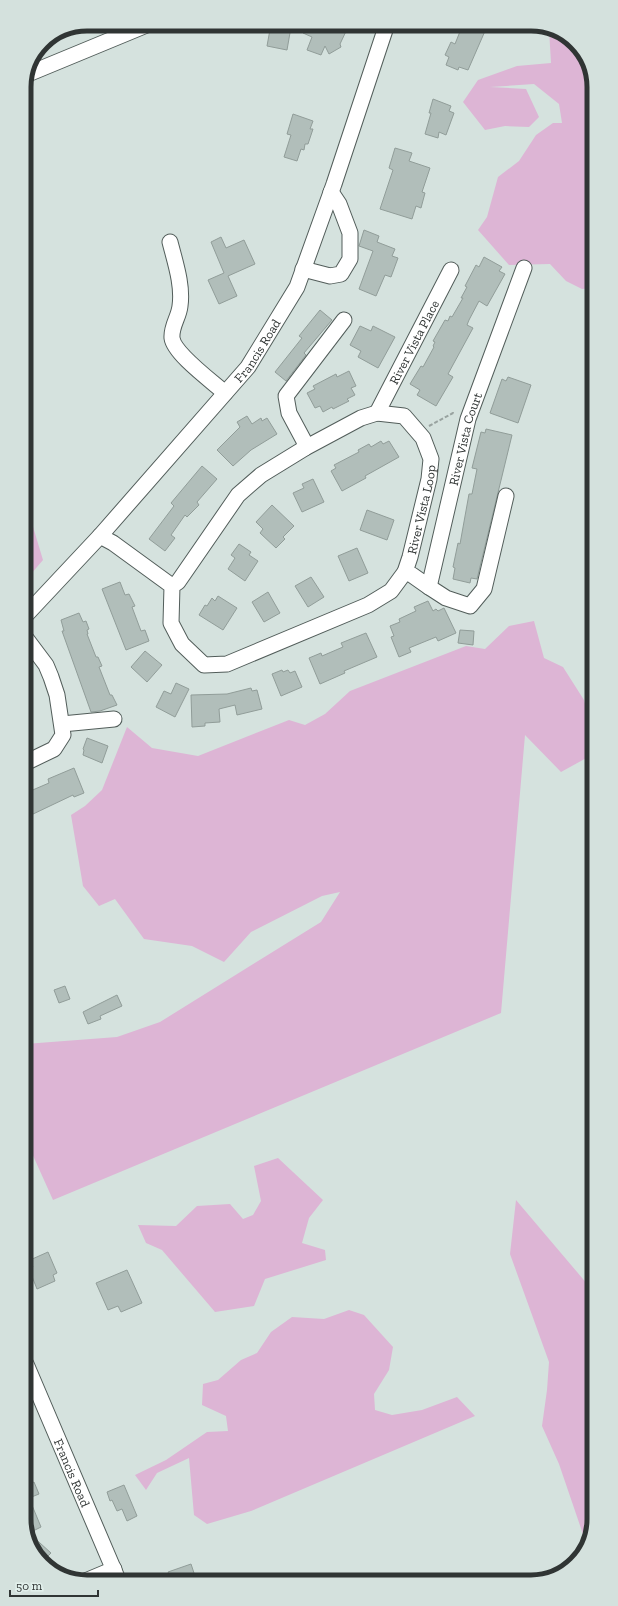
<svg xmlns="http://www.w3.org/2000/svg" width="618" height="1606" viewBox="0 0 618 1606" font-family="'Zilla Slab',serif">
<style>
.green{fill:#ddb5d5}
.building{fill:#b1beba;stroke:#919d99}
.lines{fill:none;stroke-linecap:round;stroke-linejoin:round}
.minor-casing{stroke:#525d5a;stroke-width:17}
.path{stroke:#99a3a0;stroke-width:2;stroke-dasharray:4 2;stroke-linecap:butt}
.minor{stroke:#fff;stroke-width:15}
.labels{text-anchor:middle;stroke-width:3;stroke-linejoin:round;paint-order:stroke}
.street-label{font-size:13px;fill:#303534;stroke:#e2f0ec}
.rim{fill:none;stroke:#303534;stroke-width:5}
</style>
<rect width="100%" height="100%" fill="#d5e2de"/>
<path class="green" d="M549,29l21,8 22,33v218l-10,1 -16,-8 -16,-17 -41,1 -31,-35 9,-13 11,-40 21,-16 17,-26 17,-12h9l-3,-19 -25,-20 -44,3 36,2 13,28 -10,10 -24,-1 -20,4 -22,-28 15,-22 39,-14 34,-3z
M25,500l18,60 -18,21z
M534,621l10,37 19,9 21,33 9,33v17l-3,6 -29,16 -36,-37 -24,278 -448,187 -27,-60 -1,-96 92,-7 43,-15 161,-100 19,-30 -18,4 -71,36 -27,30 -32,-16 -48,-7 -29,-40 -16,7 -16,-20 -12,-71 14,-9 17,-16 25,-63 25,21 46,8 91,-36 16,5 20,-11 25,-23 116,-45 19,3 24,-23z
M278,1158l45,42 -14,18 -7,25 23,7 1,10 -61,19 -11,27 -39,6 -53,-62 -16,-7 -8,-18 38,1 21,-20 33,-2 13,15 10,-4 8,-14 -7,-35z
M516,1200l78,92v228l-8,23 -27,-79 -17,-38 5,-36 2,-28 -39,-108z
M349,1310l15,5 29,32 -4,23 -15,24 1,16 17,5 30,-5 35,-13 18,19 -224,95 -44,13 -13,-9 -5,-57 -32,15 -11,17 -11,-15 31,-15 41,-28 21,-1 -2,-15 -24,-11 1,-21 15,-4 23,-20 16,-7 14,-21 21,-15 32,2z"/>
<path class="building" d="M271,24l20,3 -4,23 -20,-4z
M306,24h35l7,3 -8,17 1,3 -12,7 -4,-8 -4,9 -14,-5 5,-13 -9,-4z
M463,24h10l6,3 -1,2 7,2 -17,39 -9,-3 -1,3 -12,-5 3,-8 -4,-2 6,-13 4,2z
M433,99l18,7 -2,5 5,2 -8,22 -7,-3 -1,6 -13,-4 6,-21h-2z
M293,114l20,7 -3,8h3l-5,15h-3l-1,6 -3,-1 -4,12 -13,-4 7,-22 -4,-1z
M395,148l17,5 -3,8 21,7 -8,24 3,1 -4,15 -5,-2 -4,13 -32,-10 13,-39 -4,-2z
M364,230l15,6 -2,6 18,7 -3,7 6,2 -7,19 -6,-2 -9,21 -17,-7 14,-38 -14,-5z
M221,237l5,11 18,-8 11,24 -27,12 9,20 -18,8 -11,-24 16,-7 -13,-31z
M484,257l18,10 -3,4 6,3 -18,32 -8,-5 -10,19 -2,5 6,3 -25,46 5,3 -17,29 -19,-11 3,-5 -10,-6 11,-18 2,1 11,-20 -1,-1 2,-4 -2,-1 12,-21 3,1 2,-5 2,1 11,-19h-2l6,-11 -2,-1 11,-21 3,2z
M320,310l12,10 -28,33 2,2 -20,26 -11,-9 27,-34 -3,-2z
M360,326l11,5 2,-5 22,11 -17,31 -20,-11 3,-6 -11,-6z
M349,371l7,15 -5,2 4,7 -8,4 2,2 -16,8 -1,-2 -9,5 -3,-6 -5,2 -8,-15 8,-4 -2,-3 23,-12 1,3z
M508,377l23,8 -13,38 -28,-10 12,-34 4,2z
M247,416l5,8 9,-6 1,3 5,-3 10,16 -26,16 -18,16 -16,-16 23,-23 -3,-5z
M486,429l26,6 -35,144 -6,-1 -1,5 -17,-4 2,-11 -2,-1 5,-24 2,1 9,-50h3l5,-25 -5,-1 9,-36 4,1z
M381,441l2,3 6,-3 10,16 -34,19 1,2 -24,13 -11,-20 5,-3 -2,-3 25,-13 -1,-2 11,-6 2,3z
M202,466l15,13 -20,23 2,3 -12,12 -2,-2 -14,20 4,3 -10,13 -16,-12 25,-33 -3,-3z
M313,479l11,23 -22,10 -9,-19 11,-5 -2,-4z
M272,505l22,21 -11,11 2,2 -9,9 -16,-15 3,-4 -7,-7z
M367,510l27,10 -7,20 -27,-10z
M239,544l12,8 -2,3 9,6 -13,20 -17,-12 7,-11 -4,-3z
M357,548l11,25 -19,8 -11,-25z
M311,577l13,20 -16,10 -13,-21z
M120,582l5,13 4,-1 6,12 -3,1 9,24 4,-1 4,11 -23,9 -24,-61z
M268,592l12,21 -16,9 -12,-20z
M218,596l19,12 -14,22 -24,-15 6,-10 2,1 5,-8 3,3z
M428,601l5,10 3,-2 2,2 6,-3 12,25 -18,8 -2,-4 -27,11 2,4 -12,5 -8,-20 3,-1 -4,-10 10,-4 -1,-3 17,-8 -2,-4z
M79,613l4,9 3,-1 3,8 -2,1 1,4h-1l9,23h2l4,9 -3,1 11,28h2l5,10 -17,6 -9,1 -29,-81h2l-3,-11z
M460,630l14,1 -1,14 -15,-2z
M366,633l11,24 -33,14 1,2 -25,11 -11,-26 12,-5 1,3 21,-9 -2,-4z
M145,651l17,14 -15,17 -16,-15z
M282,670l1,2 5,-2 2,3 5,-2 7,16 -21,9 -9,-22z
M176,683l13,6 -14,28 -19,-10 8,-16 7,3z
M251,688l1,3 5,-1 5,19 -25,6 -2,-10 -16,4 1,13 -15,1v3l-13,1 -1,-32 36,-1z
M87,738l21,8 -6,17 -19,-8 1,-5 -1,-1z
M74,768l10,25 -10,4 -1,-2 -42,20 -6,-15v-4l4,-1 -1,-3 21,-9 -1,-4z
M65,986l5,13 -11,4 -5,-13z
M117,995l5,11 -22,10 1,3 -13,5 -5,-12z
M48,1252l9,21 -4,2 2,6 -18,8 -8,-20 4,-2 -3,-7z
M127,1270l15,33 -21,9 -3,-6 -10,4 -12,-27z
M34,1482l5,12 -10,4 12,29 -12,6 22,20 -8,8 -17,-25v-50z
M124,1485l13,31 -10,5 -5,-12 -5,2 -5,-11 -2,1 -3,-9z
M191,1564l4,12 -2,1 1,1 -7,3h-15l-4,-9z"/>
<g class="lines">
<g class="minor-casing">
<g id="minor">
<path d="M28,74l121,-50"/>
<path d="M170,242c5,20 13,43 10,64 -1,11 -9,20 -8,32 2,16 41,44 53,55"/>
<path d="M303,269l27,7 11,-2 9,-15v-26l-11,-29 -8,-12"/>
<path id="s1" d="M377,413l74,-143"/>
<path d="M305,448l-1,-7 -15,-28 -3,-17 58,-76"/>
<path id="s2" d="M100,536l13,7 59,43 -1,37 11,21 22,21 23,-1 141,-59 23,-14 14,-19 5,-15 19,-78 2,-20 -8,-21 -19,-22 -27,-3 -16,5 -56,30 -44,27 -23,20 -60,87 -6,4"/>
<path id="s3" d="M405,572l7,3 17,12 39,-168 56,-151"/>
<path d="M429,587l17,11 24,8 14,-17 22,-93"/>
<path id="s4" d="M25,616l75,-80 148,-169 49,-80 37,-103 53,-160"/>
<path d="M25,637l21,28 5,12 6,18 6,40 -9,14 -29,14"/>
<path d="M62,724l52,-5"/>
<path id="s5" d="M26,1364l93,218"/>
<path d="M83,1582l31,-13"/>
</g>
</g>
<path class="path" d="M429,426l24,-13 2,1"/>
<use href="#minor" class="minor"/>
</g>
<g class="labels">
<g class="street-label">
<text dy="5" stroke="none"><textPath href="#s1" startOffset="80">River Vista Place</textPath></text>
<text dy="5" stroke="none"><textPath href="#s4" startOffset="353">Francis Road</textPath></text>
<text dy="5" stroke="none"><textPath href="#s3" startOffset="181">River Vista Court</textPath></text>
<text dy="5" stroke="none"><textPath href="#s2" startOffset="470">River Vista Loop</textPath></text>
<text dy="5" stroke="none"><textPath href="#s5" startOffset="118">Francis Road</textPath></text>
</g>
</g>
<path d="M0 0H618V1606H0ZM87 31H531A56 56 0 0 1 587 87V1519A56 56 0 0 1 531 1575H87A56 56 0 0 1 31 1519V87A56 56 0 0 1 87 31Z" fill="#d4e1dd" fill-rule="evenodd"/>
<path class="rim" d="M87 31H531A56 56 0 0 1 587 87V1519A56 56 0 0 1 531 1575H87A56 56 0 0 1 31 1519V87A56 56 0 0 1 87 31Z"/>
<path d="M10 1590v6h88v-6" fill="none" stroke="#303534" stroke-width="2"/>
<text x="16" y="1590" font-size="12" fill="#303534" stroke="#e2f0ec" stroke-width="3" paint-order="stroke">50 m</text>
</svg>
